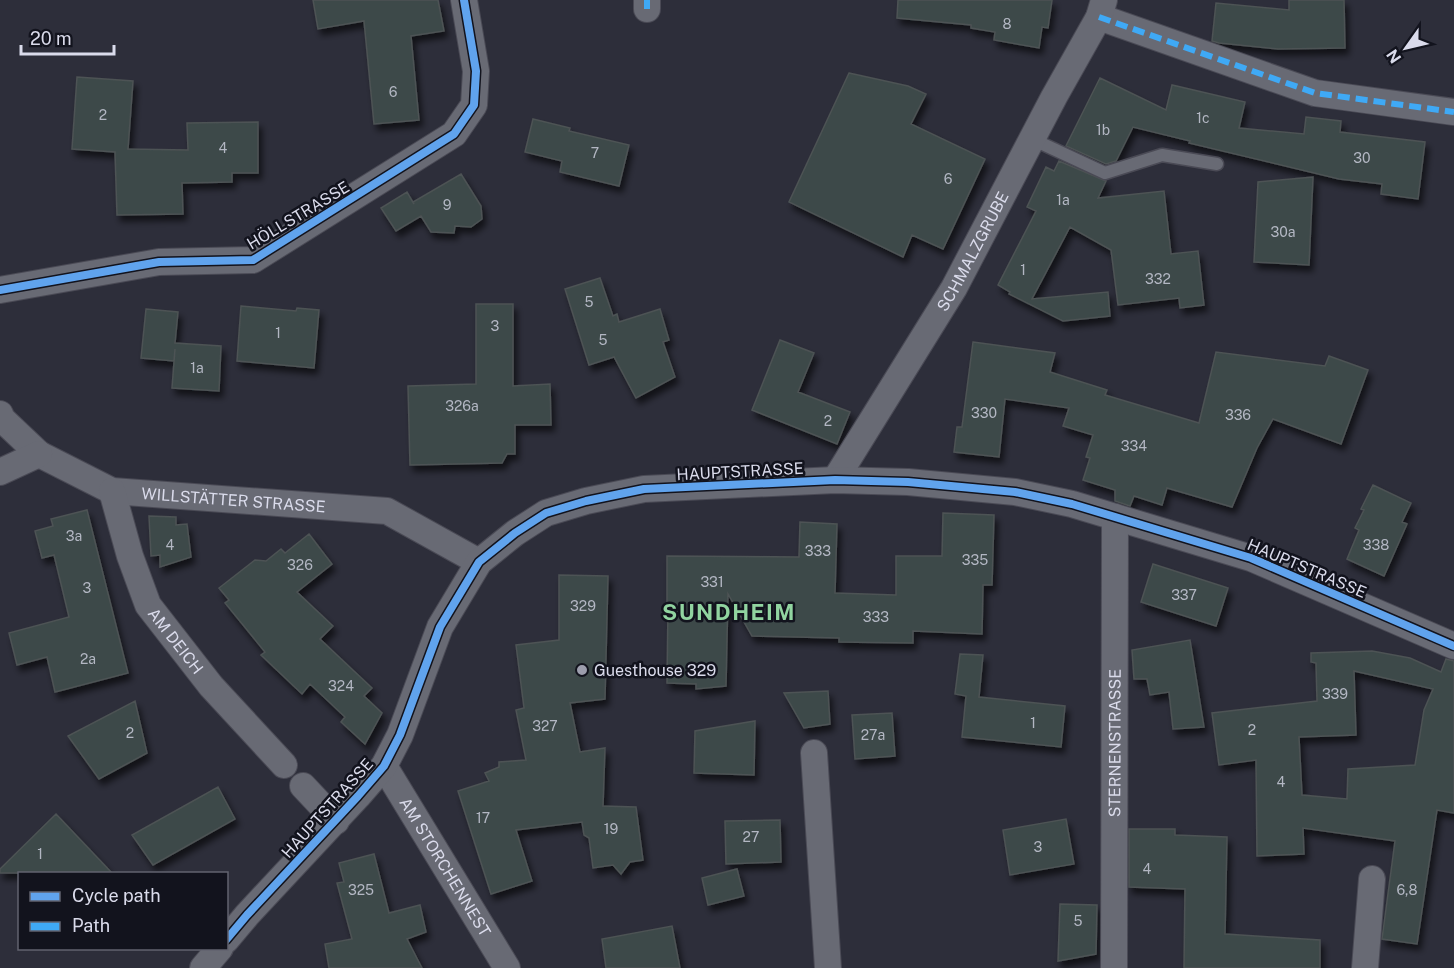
<svg xmlns="http://www.w3.org/2000/svg" width="1454" height="968" viewBox="0 0 1454 968" font-family="'Public Sans',sans-serif">
<style>
.building{fill:#3d4a4a;stroke:#4d5354;stroke-width:1.5;fill-rule:evenodd;filter:url(#shadow)}
.lines{fill:none;stroke-linecap:round;stroke-linejoin:round}
.lane-casing{stroke:#4a4a55;stroke-width:15}
.street-casing{stroke:#4a4a55;stroke-width:28}
.lane{stroke:#686a74;stroke-width:12}
.street{stroke:#686a74;stroke-width:26}
.quiet{stroke:#3fa9f5;stroke-width:6;stroke-dasharray:12 6;stroke-linecap:butt}
.cycleway-casing{stroke:#12131d;stroke-width:11}
.cycleway{stroke:#60a3ed;stroke-width:8}
.poi-dot{fill:#9d9ead;stroke:#12131d;stroke-width:2}
.labels{text-anchor:middle;stroke-width:5;stroke-linejoin:round;paint-order:stroke}
.number-label{font-size:14px;fill:#b3b7c3}
.street-label{font-size:16px;fill:#dadbeb;stroke:#12131d}
.poi-label{font-size:16px;fill:#dadbeb;stroke:#12131d;text-anchor:start}
.district-label{font-size:22px;font-weight:bold;letter-spacing:1.5px;fill:#91d4a0;stroke:#12131d}
</style>
<defs>
<filter id="shadow"><feDropShadow dx="3.5" dy="6" stdDeviation="3" flood-color="#0009"/></filter>
</defs>
<rect width="100%" height="100%" fill="#2d2e3a"/>
<path class="building" d="M313,0h125l6,31 -33,5 8,84 -45,4 -10,-103 -46,8z
M898,0h154l-4,28 -6,-1 -3,21 -45,-8 1,-8 -24,-4v-3l-74,-7z
M1289,0h55l1,48 -67,1 -59,-6 -7,-2 4,-38 73,7z
M849,73l59,13 18,8 -15,30 74,35 -42,90 -31,-14 -9,22 -114,-55z
M77,77l56,4 -5,68 60,1 -1,-27 71,-1v51h-26v9l-50,1 1,31 -66,1 -2,-63 -43,-3z
M1100,78l66,32 6,-25 73,17 -6,26 65,6 2,-17 35,4 -1,11 85,10 -7,57 -37,-5 1,-10 -43,-5 -150,-36 1,-2 -57,-14 -17,34 -10,3 -40,-18z
M533,119l37,9 -1,3 60,14 -10,41 -59,-14 2,-11 -37,-9z
M1059,161l47,20 -8,17 66,-7 7,63 27,-3 6,54 -24,3 -1,-10 -61,7 -7,-55 -41,-23 -38,72 76,-7 2,24 -47,5 -54,-27 1,-2 -12,-7 38,-74 -9,-4 19,-40 8,4z
M461,174l20,32 1,13 -11,8 -16,-1 -1,7 -23,-1 -10,-16 -25,15 -15,-23 26,-16 7,12 -1,-2z
M1313,177l-4,88 -55,-3 4,-80z
M600,278l13,38 4,-2 2,8 41,-13 9,31 -6,2 12,35 -39,21 -22,-41 -25,8 -24,-76z
M476,304h37v82l37,-2 1,41h-36v29h-8l-5,9 -92,2 -2,-79 68,-2z
M241,306l55,5 1,-3 22,2 -5,58 -77,-7z
M146,309l32,3 -3,31 46,3 -2,45 -47,-3 3,-39 -1,12 -33,-3z
M780,340l34,13 -16,39 52,20 -13,32 -85,-34z
M973,342l82,11 -5,19 57,18 -2,5 94,28 17,-71 109,14 4,-10 39,14 -27,74 -68,-25 -16,29 -25,59 -65,-19 -5,17 -28,-9 -4,10 -15,-5v-11l-32,-10 7,-22 -4,-1 7,-22 -30,-9 6,-18 -64,-9 -6,58 -45,-5 3,-25h5z
M1373,485l38,18 -9,19 5,2 -23,52 -37,-17 12,-29 -4,-2 9,-18 -3,-1z
M87,510l41,163 -73,19 -8,-35 -30,8 -8,-32 60,-16 -15,-62 -12,3 -7,-27 18,-5 -2,-7z
M943,513l51,2 -2,70h-9l-1,49 -69,-3v12l-74,-1v-4l-87,-2 -24,-42 -2,92 -30,3v-5l-29,-1 1,-76 -1,1v-52l132,1 1,-35 37,2 -2,69 61,2v-39h46z
M149,516l27,1v8l11,-1 4,33 -31,10v-12l-9,1z
M309,534l23,30 -35,28 36,34 -13,13 52,49 -8,8 18,17 -17,31 -24,-22 4,-5 -35,-33 -8,10 -41,-39 4,-3 -40,-49 4,-3 -10,-12 36,-28 11,1 15,-12 4,4z
M1153,564l75,24 -12,38 -75,-24z
M559,575l49,1 -3,123 -35,4 10,49 25,-4 -2,58 33,1 7,53 -13,2 -9,12 -8,-9 -20,3 -4,-30 -5,-3 -2,-13 -66,8 16,51 -41,13 -33,-103 31,-10 -4,-8 14,-6v-5l27,-2 -10,-50 8,-2 -8,-63 43,-5z
M1190,640l14,87 -31,2 -4,-37 -19,3 -3,-16h-13l-2,-29z
M1372,651l38,7 31,14 5,-13 8,2v152l-17,-3 -20,134 -35,-5 13,-98 -92,-13 1,26 -47,2 -1,-96 -37,5 -7,-52 105,-12 -1,-38 -5,-1v-9zM1354,671l79,18 -9,21 -9,55 -67,4 -1,30 -45,-4 -3,-58 57,-2z
M960,654l23,1 -4,42 86,9 -4,41 -99,-10 4,-41 -11,-2z
M828,691l2,33 -26,4 -20,-35z
M135,701l12,52 -48,26 -31,-43z
M892,713l3,43 -40,3 -3,-44z
M755,721l-1,54 -60,-2 1,-42z
M218,787l17,32 -82,46 -21,-30z
M56,814l56,59h-112v-4z
M1066,819l8,45 -64,11 -7,-45z
M780,820l1,42 -55,2 -1,-43z
M1129,829h46v6l52,2 -2,97 95,6v28h-136l1,-79 -56,-2z
M374,854l15,59 31,-8 6,27 -19,7 15,29h-93l-4,-24 27,-5 -15,-56 7,-1 -5,-19z
M737,869l7,27 -36,9 -6,-27z
M1060,904l37,1 -1,49 -38,7z
M672,926l8,42h-74l-4,-29z"/>
<g class="lines">
<g class="lane-casing">
<path id="lane" d="M1032,139l73,34 57,-18 55,9"/>
</g>
<g class="street-casing">
<g id="street">
<path d="M647,0v9"/>
<path d="M1099,17l216,76 139,19"/>
<path d="M0,290l159,-28 94,-2 201,-126 20,-29 2,-34 -12,-71"/>
<path id="s1" d="M0,414l2,5 37,35 73,37 275,20 92,51"/>
<path d="M0,472l39,-18"/>
<path id="s2" d="M835,480l119,-192 100,-191 45,-80 5,-17"/>
<path id="s3" d="M112,491l18,65 18,49 63,81 73,79"/>
<path d="M814,753l14,215"/>
<path id="s4" d="M384,766l123,202"/>
<path d="M303,786l33,35"/>
<path d="M226,940l21,-25 111,-119 26,-30 16,-31 40,-108 39,-65 36,-29 31,-20 40,-12 58,-12 191,-9 73,2 107,10 57,12 179,54 203,88"/>
<path d="M203,968l17,-20"/>
<path id="s5" d="M1114,968l1,-451"/>
<path d="M1365,968l7,-89"/>
</g>
</g>
<use href="#lane" class="lane"/>
<use href="#street" class="street"/>
<path class="quiet" d="M647,0v9
M1099,17l216,76 139,19"/>
<g class="cycleway-casing">
<path id="cycleway" d="M0,290l159,-28 94,-2 201,-126 20,-29 2,-34 -12,-71
M226,940l21,-25 111,-119 26,-30 16,-31 40,-108 39,-65 36,-29 31,-20 40,-12 58,-12 191,-9 73,2 107,10 57,12 179,54 203,88"/>
</g>
<use href="#cycleway" class="cycleway"/>
</g>
<circle class="poi-dot" cx="582" cy="670" r="6"/>
<g class="labels">
<g class="number-label">
<text x="1007" y="29">8</text>
<text x="393" y="97">6</text>
<text x="103" y="120">2</text>
<text x="1203" y="123">1c</text>
<text x="1103" y="135">1b</text>
<text x="223" y="153">4</text>
<text x="595" y="158">7</text>
<text x="1362" y="163">30</text>
<text x="948" y="184">6</text>
<text x="1063" y="205">1a</text>
<text x="447" y="210">9</text>
<text x="1283" y="237">30a</text>
<text x="1023" y="275">1</text>
<text x="1158" y="284">332</text>
<text x="589" y="307">5</text>
<text x="495" y="331">3</text>
<text x="278" y="338">1</text>
<text x="603" y="345">5</text>
<text x="197" y="373">1a</text>
<text x="462" y="411">326a</text>
<text x="984" y="418">330</text>
<text x="1238" y="420">336</text>
<text x="828" y="426">2</text>
<text x="1134" y="451">334</text>
<text x="74" y="541">3a</text>
<text x="170" y="550">4</text>
<text x="1376" y="550">338</text>
<text x="818" y="556">333</text>
<text x="975" y="565">335</text>
<text x="300" y="570">326</text>
<text x="712" y="587">331</text>
<text x="87" y="593">3</text>
<text x="1184" y="600">337</text>
<text x="583" y="611">329</text>
<text x="876" y="622">333</text>
<text x="88" y="664">2a</text>
<text x="341" y="691">324</text>
<text x="1335" y="699">339</text>
<text x="1033" y="728">1</text>
<text x="545" y="731">327</text>
<text x="1252" y="735">2</text>
<text x="130" y="738">2</text>
<text x="873" y="740">27a</text>
<text x="1281" y="787">4</text>
<text x="483" y="823">17</text>
<text x="611" y="834">19</text>
<text x="751" y="842">27</text>
<text x="1038" y="852">3</text>
<text x="40" y="859">1</text>
<text x="1147" y="874">4</text>
<text x="361" y="895">325</text>
<text x="1407" y="895">6,8</text>
<text x="1078" y="926">5</text>
</g>
<g class="street-label">
<text transform="translate(298 215) rotate(-31)" y="6">HÖLLSTRASSE</text>
<text dy="6" stroke="none"><textPath href="#s2" startOffset="267">SCHMALZGRUBE</textPath></text>
<text transform="translate(740 471) rotate(-3)" y="6">HAUPTSTRASSE</text>
<text dy="6" stroke="none"><textPath href="#s1" startOffset="260">WILLSTÄTTER STRASSE</textPath></text>
<text transform="translate(1307 568) rotate(23)" y="6">HAUPTSTRASSE</text>
<text dy="6" stroke="none"><textPath href="#s3" startOffset="165">AM DEICH</textPath></text>
<text dy="6" stroke="none"><textPath href="#s5" startOffset="225">STERNENSTRASSE</textPath></text>
<text transform="translate(327 808) rotate(-48)" y="6">HAUPTSTRASSE</text>
<text dy="6" stroke="none"><textPath href="#s4" startOffset="118">AM STORCHENNEST</textPath></text>
</g>
<g class="poi-label">
<text x="594" y="676">Guesthouse 329</text>
</g>
<g class="district-label">
<text x="729" y="620">SUNDHEIM</text>
</g>
</g>
<rect x="18" y="872" width="210" height="78" fill="#12131d" stroke="#62636f" stroke-width="1.5"/>
<rect x="30" y="892" width="30" height="9" fill="#60a3ed" stroke="#62636f" stroke-width="1.5"/>
<text x="72" y="902" font-size="18" fill="#dadbeb">Cycle path</text>
<rect x="30" y="922" width="30" height="9" fill="#3fa9f5" stroke="#62636f" stroke-width="1.5"/>
<text x="72" y="932" font-size="18" fill="#dadbeb">Path</text>
<g transform="translate(1406 48) rotate(236)" stroke="#12131d" stroke-width="4.5" paint-order="stroke">
<path d="M0-4.5L10 22L0 15L-10 22Z" fill="#dadbeb"/>
<text y="-9" font-size="16" font-weight="bold" text-anchor="middle" fill="#dadbeb">N</text>
</g>
<path d="M21 45v9h93v-9" fill="none" stroke="#dadbeb" stroke-width="3"/>
<text x="30" y="45" font-size="18" fill="#dadbeb" stroke="#12131d" stroke-width="4.5" paint-order="stroke">20 m</text>
</svg>
